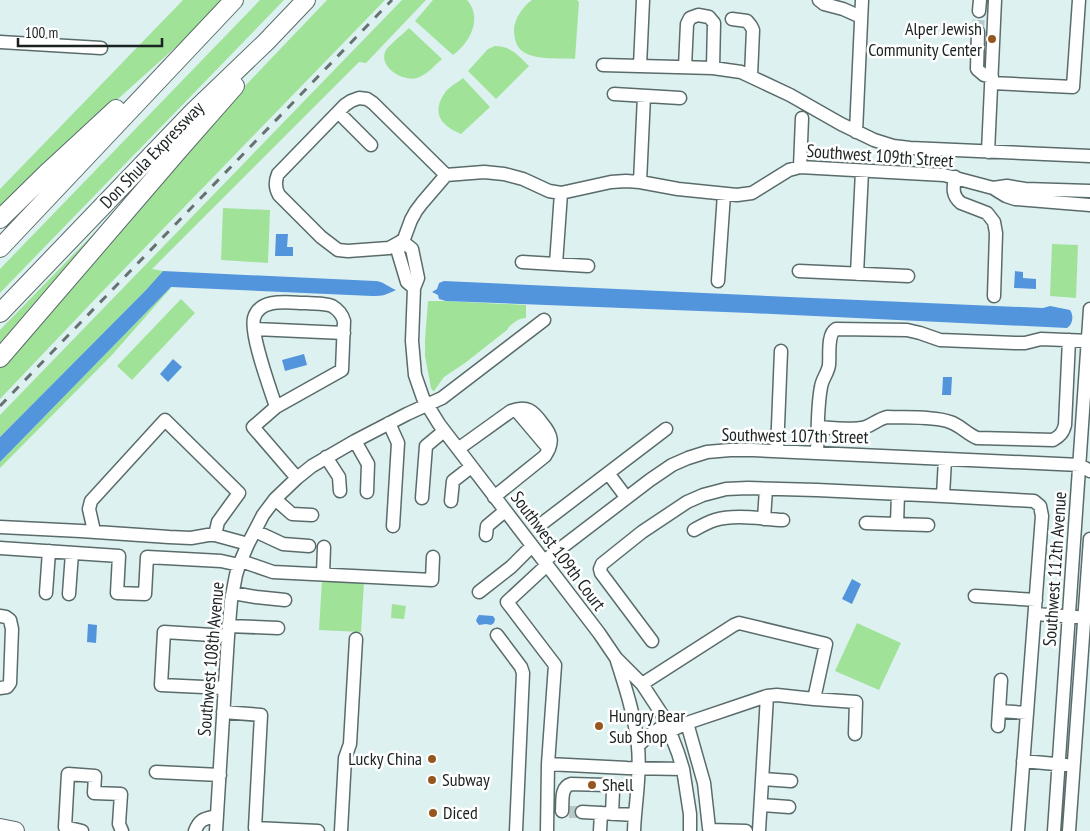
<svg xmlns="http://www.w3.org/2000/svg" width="1090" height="831" viewBox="0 0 1090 831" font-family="'PT Sans Narrow',sans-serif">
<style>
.green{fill:#a1e299}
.water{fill:#5395dc}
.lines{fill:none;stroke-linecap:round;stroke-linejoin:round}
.minor-tunnel{stroke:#b6c8c8;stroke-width:12;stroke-dasharray:12 6;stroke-linecap:butt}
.minor-casing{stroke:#5a6b6b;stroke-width:15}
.highway-casing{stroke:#5a6b6b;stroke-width:20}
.minor{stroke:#fff;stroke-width:12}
.highway{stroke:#fff;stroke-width:18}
.rail{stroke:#667272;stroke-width:3;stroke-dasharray:9 9;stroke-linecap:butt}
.poi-dot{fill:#95571d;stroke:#fff;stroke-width:2}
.labels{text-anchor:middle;stroke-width:5;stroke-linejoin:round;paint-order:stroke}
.poi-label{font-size:18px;fill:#1b2222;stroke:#fff;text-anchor:start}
.street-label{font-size:18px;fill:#1b2222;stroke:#fff}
</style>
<rect width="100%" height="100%" fill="#ddf1f1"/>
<path class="green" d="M183,0h41l-26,27 -109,98 -89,85v-21z
M260,0h24l-284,293v-24z
M327,0h58l-287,296 -98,103v-31l158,-186 65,-73z
M402,0h24l-60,63 -7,-1 -207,207 11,2 -17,19 -146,147v-22z
M433,0h34c16,18 3,43 -14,55l-38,-34z
M532,0h45l2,2 -4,57c-15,-1 -46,2 -56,-11 -4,-5 -5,-13 -5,-19 1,-11 9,-23 18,-29z
M409,28l33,31c-7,6 -15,16 -25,19 -14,4 -40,-11 -31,-28 4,-6 17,-16 23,-22z
M495,46c16,0 24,10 34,20l-33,33 -28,-28 20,-22z
M463,78l27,29 -29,27c-19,-8 -30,-20 -17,-40 4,-7 13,-11 19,-16z
M133,193l-133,160v-23z
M223,208l47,2 -2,53 -47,-3z
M1052,244l26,1 -2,53 -26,-2z
M171,287l-1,2 -59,67 -111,112v-6z
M181,299l14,14 -63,67 -15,-14z
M428,301h18l80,4v13c-7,0 -16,6 -19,12l-42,33 -21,14 -10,14h-1l-2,-3 -6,-32v-16z
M322,580l42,2 -3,50 -42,-2z
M392,604l14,2 -2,13 -13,-1z
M857,623l44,20 -22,47 -44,-19z"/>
<path class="water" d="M276,234h12l-1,13h6v9h-18z
M163,271l212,10c8,0 13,6 21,9 -11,5 -12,6 -24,6l-201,-9 -171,175v-25l146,-147z
M1015,271l8,1v6l13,1v10l-22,-1z
M444,281l346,16 253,11 7,-2 20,4c4,6 3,14 -3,18l-317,-15 -304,-12 -7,-2 -1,-4 -6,-3 5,-3 2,-6z
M304,354l3,11 -22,6 -3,-11z
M173,359l9,8 -14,15 -8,-8z
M943,377h9l-1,18h-9z
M852,579l9,5 -9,20 -10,-5z
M479,615l14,1 2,3 -1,4 -3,2 -5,-1 -7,1 -3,-4 1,-3z
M88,624l9,1 -1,18 -9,-1z"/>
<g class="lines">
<path class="minor-tunnel" d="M978,32l1,-21
M569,812h13"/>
<g class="minor-casing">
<path id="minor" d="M819,0l5,4 19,5 18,8
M979,11l1,-11
M732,19l15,2 4,5 2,4 -2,46
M978,32l-1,37 7,6 8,2
M0,42l101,6
M603,65l110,3 28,4 49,23 51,29 33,16 19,6 17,2 180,8
M640,66l3,-66
M685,67l2,-43 3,-6 8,-3 11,2 5,6 -1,45
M992,83l81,4 6,-87
M614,94l66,4
M359,98l8,1 6,4 73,72 -24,28 -6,8 -5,9 -7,19 -4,3 -11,6 -41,3 -10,-1 -17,-13 -42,-42c-4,-7 -4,-14 -1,-21l67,-69 6,-4z
M338,112l33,33
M856,132l6,-132
M988,152l7,-152
M800,167l2,-49
M446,175l38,-3 20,2 19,5 26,12 12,2 50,-11 15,-1 14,1 38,7 59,6 15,-2 37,-23 11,-3 144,8 49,13 13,8 9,3 75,6
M955,177c-2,11 -3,19 6,26l26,10 7,9 2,11 -2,63
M640,182l4,-86
M993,188l14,-2 18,3 65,2
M522,262l66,4
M556,264l5,-71
M799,271l109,5
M857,274l5,-103
M718,281l6,-87
M414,288l-7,-6 -9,-30 2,-10 7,3 5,4 6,29 -4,10 -2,53 3,34 8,23 16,26 160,209 17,25 26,26 23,35 13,34 5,16 7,45v17
M255,329l89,4
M276,407c-6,-19 -26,-72 -22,-89 6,-21 36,-15 52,-15 8,1 18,0 26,3 7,4 10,8 12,15l-2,49 -66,37 -23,20 44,51
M516,410l33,39
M389,423l9,20 -5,83
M818,427c15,1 33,4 48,0 7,-3 13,-8 21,-10 17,1 48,-1 63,5 10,3 17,12 27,16l76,2c7,-4 10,-7 12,-15l4,-85
M355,441l13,23 -1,28
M458,449l53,-38c16,-6 22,0 31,12 10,12 12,19 3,33l-51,41
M777,451l4,-100
M817,453c1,-22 0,-45 4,-66 1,-8 7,-14 8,-22 1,-10 -2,-31 7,-36l71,1 13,3 20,7 75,3h10l16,-4 49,2
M326,457l13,20 1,14
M608,473l18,24
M943,496l2,-37
M422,498l4,-52 18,-15
M275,499l17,15 20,1
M451,501l2,-20 18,-14
M764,519l2,-30
M544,522l122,-93
M866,523l62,2
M897,524l1,-30
M0,527l81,4 88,6 22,1 17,-3h7l33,9
M694,530c7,-4 14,-8 21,-10 21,-6 46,-1 68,0
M94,531l-5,-22 2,-8 74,-81 74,73 -21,29 -3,13
M255,531l28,13 26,2
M486,535l1,-9 18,-15
M0,548l119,8 -2,37 28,1 2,-37 74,4 18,4
M241,561l32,11 159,8 1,-23
M544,561l106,-81 22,-15 16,-7 19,-6 23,-2h23l327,15 10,6
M547,565l-40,37 48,63 -7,99 -1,67
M323,574l1,-27
M479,592l32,-25 21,-21
M46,593l3,-42
M233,593l23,4 29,3
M69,594l3,-41
M975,596l61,4
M1035,614l42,3
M0,616l6,1 4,3 2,9 -2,54 -3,4 -7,1
M228,626l50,2
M497,635l24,32 2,6 -7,158
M652,641l-51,-68 -1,-4 2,-5 40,-32 45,-30 16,-7 23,-6 22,-1 69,2 126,6 91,5 6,5 2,10 -24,315
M617,661c9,28 18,56 21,86 3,28 -3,56 -4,84
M642,684l92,-59 5,-2 87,21 -12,55 -37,-4 -10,1 -80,27 -17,8
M225,688l-64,-3 3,-53 64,4
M814,699l42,3 -1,32
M999,711l28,2
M223,712l38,3 -6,113 63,3
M687,723l17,60 5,45 2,2 35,1
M998,726l3,-46
M638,746c9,-10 17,-16 29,-21
M1023,761l43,4
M548,764l79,4 56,1
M156,772l64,3
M763,779l28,2
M761,805l28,2
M562,811c1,-9 -2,-24 9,-27l35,1 5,2 2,4 -1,23
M582,812l53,3
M82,831l-17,-4 3,-53 27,2 -1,17 27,1 -2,30 3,7
M195,831c5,-13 10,-12 22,-15
M216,831l12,-195 3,-35 5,-26 3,-10 9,-21 15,-29 12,-16 22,-21 15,-12 43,-25 52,-27 35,-16 102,-78
M341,831l4,-73 5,-14 6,-105
M600,831l1,-18
M759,831l8,-135
M1054,831l36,-522
M1069,831l21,-292"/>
</g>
<g class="highway-casing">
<path id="highway" d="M0,219l49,-48 67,-62
M0,248l234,-248
M0,313l193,-201 73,-70 40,-42
M0,358l178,-207 57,-65
M0,828l15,3"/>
</g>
<use href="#minor" class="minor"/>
<use href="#highway" class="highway"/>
<path class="rail" d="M0,406l392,-406"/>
</g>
<g class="poi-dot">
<circle cx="992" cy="39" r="5"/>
<circle cx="599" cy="726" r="5"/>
<circle cx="432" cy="759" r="5"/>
<circle cx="432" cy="780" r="5"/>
<circle cx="592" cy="785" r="5"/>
<circle cx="433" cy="813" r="5"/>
</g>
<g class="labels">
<g class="poi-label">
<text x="982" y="35" text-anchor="end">Alper Jewish<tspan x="982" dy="21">Community Center</tspan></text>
<text x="609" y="722">Hungry Bear<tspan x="609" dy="21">Sub Shop</tspan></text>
<text x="422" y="765" text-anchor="end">Lucky China</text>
<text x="442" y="786">Subway</text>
<text x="602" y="791">Shell</text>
<text x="443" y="819">Diced</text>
</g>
<g class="street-label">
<text transform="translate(152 155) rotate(-46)" y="6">Don Shula Expressway</text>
<text transform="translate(880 156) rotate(4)" y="6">Southwest 109th Street</text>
<text transform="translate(795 436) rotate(1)" y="6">Southwest 107th Street</text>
<text transform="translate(558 551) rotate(53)" y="6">Southwest 109th Court</text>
<text transform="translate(1055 569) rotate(-86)" y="6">Southwest 112th Avenue</text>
<text transform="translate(211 659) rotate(-85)" y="6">Southwest 108th Avenue</text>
</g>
</g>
<path d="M18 38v8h144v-8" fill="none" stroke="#1b2222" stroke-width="2.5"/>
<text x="25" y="38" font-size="15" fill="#1b2222" stroke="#ffffff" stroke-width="4" paint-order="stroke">100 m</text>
</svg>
